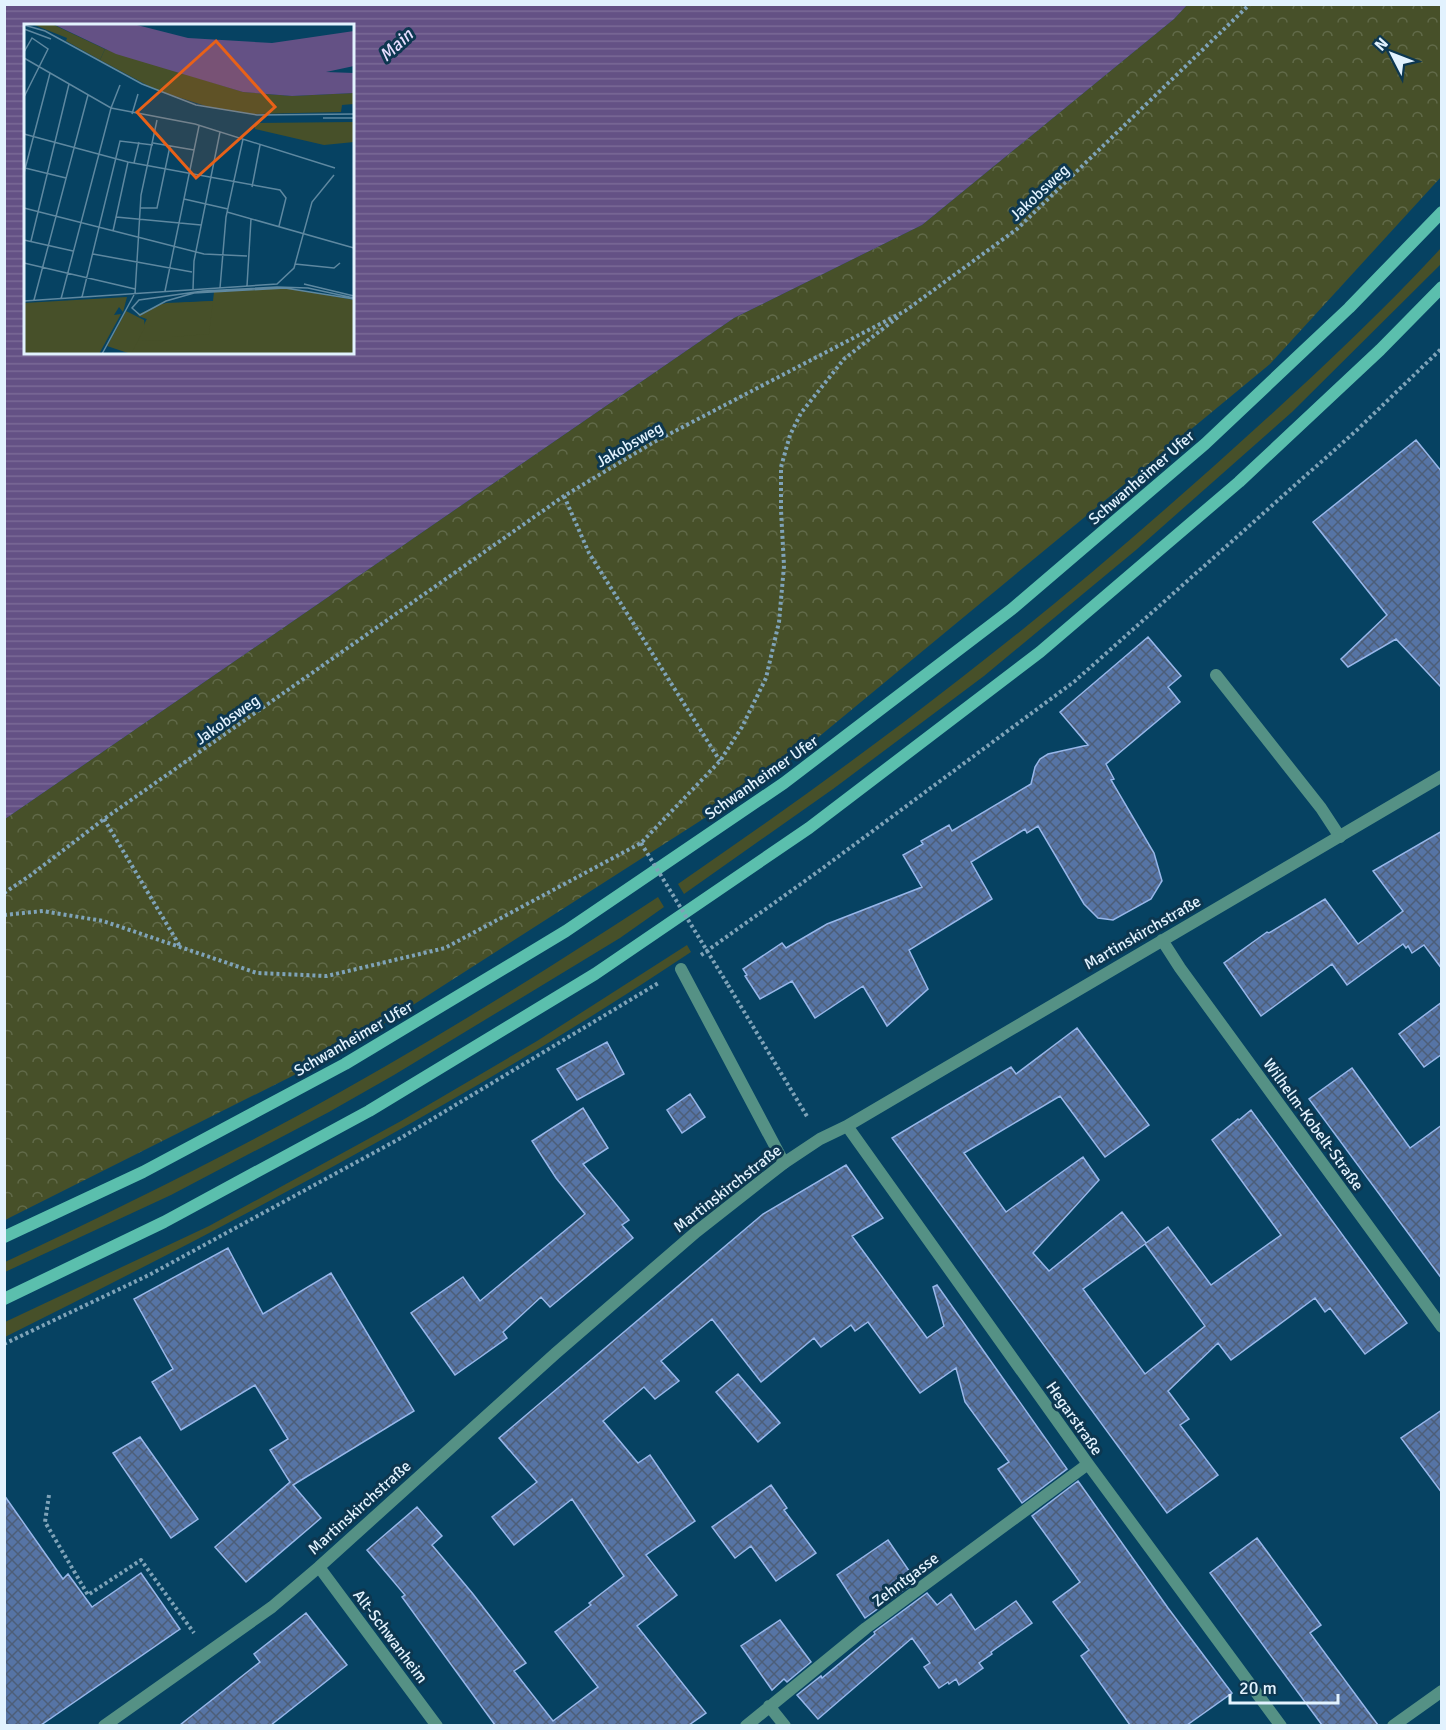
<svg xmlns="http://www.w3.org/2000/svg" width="1446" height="1730" viewBox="0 0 1446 1730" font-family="Signika,sans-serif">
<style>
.grass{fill:#475029}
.park{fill:url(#park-crowns)}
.water{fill:url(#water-rules);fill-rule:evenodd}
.building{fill:url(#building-cross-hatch);stroke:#98b7e9;stroke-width:1.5;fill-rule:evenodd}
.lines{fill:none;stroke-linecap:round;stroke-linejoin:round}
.path{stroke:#7fa3b8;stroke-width:4;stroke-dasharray:3 3;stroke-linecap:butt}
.service{stroke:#559185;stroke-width:12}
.minor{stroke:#559185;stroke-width:12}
.secondary{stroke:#5bbfad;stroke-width:12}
.path-bridge{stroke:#7fa3b8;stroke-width:4;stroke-dasharray:3 3;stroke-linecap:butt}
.labels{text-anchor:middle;stroke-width:6;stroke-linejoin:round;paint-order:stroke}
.street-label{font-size:16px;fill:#e2f2fe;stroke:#0d3750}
.water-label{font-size:18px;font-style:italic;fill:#e8deff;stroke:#0d3750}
.inset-road{fill:none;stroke:#5e88a0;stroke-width:1.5}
.view{fill:#e86118;fill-opacity:0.15;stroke:#e86118;stroke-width:3}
.inset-edge{fill:none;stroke:#e2f2fe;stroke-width:3}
</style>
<defs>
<pattern id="park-crowns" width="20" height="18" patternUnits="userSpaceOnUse" patternTransform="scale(1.5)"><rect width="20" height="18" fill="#475029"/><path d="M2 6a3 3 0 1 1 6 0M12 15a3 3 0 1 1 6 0" fill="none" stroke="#616a49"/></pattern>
<pattern id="water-rules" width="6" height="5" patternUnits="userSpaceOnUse" patternTransform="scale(1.5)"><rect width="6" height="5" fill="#645185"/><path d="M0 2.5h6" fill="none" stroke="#7a6a97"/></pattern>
<pattern id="building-cross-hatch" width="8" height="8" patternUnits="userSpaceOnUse" patternTransform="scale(1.5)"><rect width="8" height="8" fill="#5674a5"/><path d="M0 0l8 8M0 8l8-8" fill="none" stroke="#4d5e78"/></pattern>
</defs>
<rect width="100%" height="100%" fill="#064262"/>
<path class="grass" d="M1441,248v16l-149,148 -156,138 -152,126 -151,113 -149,105 -6,-10c96,-66 191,-134 283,-206 87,-67 171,-139 253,-212 78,-70 156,-141 227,-218z
M658,897l6,10 -44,31 -226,137 -65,37 -158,83 -166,77v-10c98,-46 196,-94 292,-146 124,-68 244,-142 361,-219z
M687,945l4,7c-219,146 -452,268 -686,385v-15l204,-96 192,-105 136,-80z"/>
<path class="park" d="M1187,5h254v172l-171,187 -495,409 -437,280 -333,167v-401l729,-501 188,-93 252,-206z"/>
<path class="water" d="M5,4h1182v1l-13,14 -252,206 -188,93 -729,501zM26,26h326v326h-326z"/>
<path class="building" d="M1416,440l26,32v216l-46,-49 -48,28 -7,-8 46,-44 -74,-93z
M1148,637l33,39 -13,11 12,15 -74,62 8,15 -3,1 43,73 8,28 -11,18 -38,21 -15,-2 -14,-14 -46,-78 -11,7 -2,-4 -54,33 21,37 -83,51 19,39 -41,37 -24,-40 -48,32 -23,-37 -32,18 -15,-23 2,-1 -4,-6 39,-26 4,5 41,-24 95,-37 -19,-32 20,-11 -2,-3 28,-16 3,6 79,-47 4,-17 5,-8 8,-5 40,-9 -28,-33z
M1442,831v138l-18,-24 -12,8 -4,-7 -2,2 -3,-4 -56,41 -15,-21 -71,52 -37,-53 43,-31 2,1 56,-34 33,45 45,-33 -30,-40z
M1442,1002v52l-18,13 -25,-33z
M1077,1028l72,97 -44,32 -45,-61 -96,57 42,59 77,-55 16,23 -66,73 16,18 73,-59 24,31 22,-16 43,58 70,-50 -69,-95 26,-21 1,1 12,-10 156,213 -42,31 -35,-46 -5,4 -10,-14 -84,62 -13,-17 -50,48 21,28 -9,6 38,50 -51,38 -275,-375 119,-71 5,7zM1145,1244l60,82 -60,48 -62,-85z
M607,1042l17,32 -47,26 -20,-31z
M1352,1068l58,80 32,-23v154l-133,-180z
M690,1094l15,23 -23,16 -15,-23z
M583,1108l25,40 -25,16 46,56 -7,5 11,13 -83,69 -9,-10 -38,35 4,6 -52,37 -44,-62 52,-36 17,24 105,-87 -29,-36 -24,-37z
M846,1165l37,53 -31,18 75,102 17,-12 -11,-39 4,-2 130,184 -45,34 -24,-34 11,-7 -44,-60 -9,-34 -36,25 -52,-71 -13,9 -4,-6 -30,22 -7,-9 -53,44 -49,-63 -51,42 18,20 -24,18 -11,-12 -41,34 35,42 12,-8 45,66 -49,34 31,40 -40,31 69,87 -17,12h-194l-93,-128 3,-2 -38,-45 50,-43 25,29 -10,9 41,49 53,69 -12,8 39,50 45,-34 -43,-55 36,-27 -2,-2 35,-27 -52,-77 -58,46 -22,-28 45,-35 -38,-44 264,-224z
M228,1248l35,66 68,-41 83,138 -121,74 28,33 -75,64 -31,-35 75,-65 -20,-32 18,-11 -33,-54 -74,45 -29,-48 21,-13 -39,-70z
M738,1374l42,49 -22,19 -42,-50z
M1442,1410v83l-41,-55z
M140,1437l58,82 -27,19 -58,-85z
M1078,1481l90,127 64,85 -45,32h-57l-49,-69 8,-6 -36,-48 27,-20 -48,-66z
M771,1485l16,23 -3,2 32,43 -40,28 -25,-35 -16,12 -23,-31z
M4,1495l59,84 5,-5 24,33 49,-34 39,56 -139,96h-37z
M1257,1538l64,87 -11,8 68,92h-56l-112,-152z
M888,1540l28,41 -51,37 -28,-43z
M927,1593l10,12 14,-11 24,36 41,-29 16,22 -41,29 1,2 -13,9 4,5 -24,17 -3,-6 -7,5 -1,-2 -9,6 -15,-21 6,-4 -18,-25 -94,81 -21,-24 24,-19 1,2 53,-44 -1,-2z
M306,1613l41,52 -76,60h-91l80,-63 -6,-8z
M780,1620l31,42 -24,20 -3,-3 -12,11 -31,-44z"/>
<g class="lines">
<path class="path" d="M564,496l25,57 131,208
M104,819l77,129
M4,893l27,-18 73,-56 460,-323 90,-54 251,-131 112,-82 233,-225
M4,915l39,-4 60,10 154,52 70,3 118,-28 196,-105 79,-82 22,-34 24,-49 13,-56 5,-56 -3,-56v-43l9,-32 11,-22 43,-54 54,-42
M701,955l111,-79 263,-195 283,-252 84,-81
M728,985l80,133
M4,1344l145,-69 250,-136 261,-157
M49,1495l-4,27 43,73 53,-35 53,73"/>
<path class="service" d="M1216,675l105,133 19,29
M681,969l103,194"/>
<path class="minor" d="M1162,940l18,28 262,359
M847,1126l241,338 193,262
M319,1567l118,159
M769,1706l16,20
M104,1726l168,-119 47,-40 237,-214 140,-121 88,-69 36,-24 27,-13 595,-350
M746,1726l120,-98 222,-164
M1393,1726l49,-35"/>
<path class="secondary" d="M4,1237l139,-65 202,-108 221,-133 218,-148 228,-174 193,-165 144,-136 93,-96
M4,1299l160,-77 205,-111 226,-137 214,-146 231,-176 199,-170 141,-132 62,-63"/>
<path class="path-bridge" d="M641,843l87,142"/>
</g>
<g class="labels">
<g class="street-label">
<text transform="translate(1039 192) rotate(-43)" y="6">Jakobsweg</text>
<text transform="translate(629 444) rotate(-30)" y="6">Jakobsweg</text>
<text transform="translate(1141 477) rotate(-41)" y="6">Schwanheimer Ufer</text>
<text transform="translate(227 719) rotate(-35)" y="6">Jakobsweg</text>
<text transform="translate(761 777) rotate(-35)" y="6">Schwanheimer Ufer</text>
<text transform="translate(1142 932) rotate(-30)" y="6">Martinskirchstraße</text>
<text transform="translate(353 1038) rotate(-30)" y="6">Schwanheimer Ufer</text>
<text transform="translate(1314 1124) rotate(54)" y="6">Wilhelm-Kobelt-Straße</text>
<text transform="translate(727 1188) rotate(-38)" y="6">Martinskirchstraße</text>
<text transform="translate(1075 1418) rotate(55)" y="6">Hegarstraße</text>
<text transform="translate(359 1507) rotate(-42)" y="6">Martinskirchstraße</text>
<text transform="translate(905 1579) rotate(-37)" y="6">Zehntgasse</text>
<text transform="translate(391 1636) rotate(53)" y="6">Alt-Schwanheim</text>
</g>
<g class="water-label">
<text transform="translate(396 45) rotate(-43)" y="6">Main</text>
</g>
</g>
<g transform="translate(24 24)">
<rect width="330" height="330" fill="#064262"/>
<path d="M8,0h20l53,25 -5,11 -34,-19 1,-3z" fill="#475029"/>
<path d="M264,264l66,12v54h-224l17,-35 -10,-4 24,-11 52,-3 1,-9zM103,273l-4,15 -4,-5 -5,8 7,-1 -22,40h-75v-51z" fill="#475029"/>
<path d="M81,25l138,43 49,4 62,-3v11l-12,1 -1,7 -90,2 -39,-6 -56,-18 -56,-30zM189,277l-4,33 -37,3v-10h-19l-8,-4 2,-4 -9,-3 28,-13zM148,316v14h-42l7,-13z" fill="#475029"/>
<path d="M330,98v20l-30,3 -69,-16v-6zM102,287l18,9 1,7 -14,27 -24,-8z" fill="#475029"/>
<path d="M29,0h80l55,14 84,5 82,-12v35l-28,6 28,1v20l-62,3 -49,-4 -127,-38z" fill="#645185"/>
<path class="inset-road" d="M0,1l21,6 97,53 54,21 61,10 97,-1M0,5l27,10M0,28l8,-14 16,11 -24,48M0,34l87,50 84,16 140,44M108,90l6,-20M299,94h31M0,110l104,28 152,28 6,8 -7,28M129,119l41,7M110,139l5,-21M1,144l41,10M0,149l26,-100M228,163l8,-42M160,175l44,10M0,184l180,46 43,2M116,184h17l13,-62M203,188l127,36M92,193l85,8M89,207l15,-69M0,216l49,11M7,217l38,-157M69,230l99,18M0,239l111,26M271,240l39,4 6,-5M280,260l50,12M223,262l4,-67M196,264l6,-71 17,-78M169,265l1,-28 26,-129M141,267l34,-165M111,270l6,-99 16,-75M58,273l38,-156 33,4M330,274l-46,-10 -31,-1 -74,4 -64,9 -7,8 8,7 26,-14 28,-8 91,-5 69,11M37,275l50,-191 9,-23M10,276l54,-205M0,277l253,-17 17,-16 18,-66 22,-27M78,330l32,-59"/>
<path class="view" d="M192,17l59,66 -79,71 -59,-66z"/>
<rect width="330" height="330" class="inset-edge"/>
</g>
<rect width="1446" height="1730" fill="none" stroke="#e2f2fe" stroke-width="12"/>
<g transform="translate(1392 54) rotate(312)" stroke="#0d3750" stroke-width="4.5" paint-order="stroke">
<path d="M0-4.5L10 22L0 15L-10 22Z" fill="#e2f2fe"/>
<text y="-9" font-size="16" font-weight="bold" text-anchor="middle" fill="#e2f2fe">N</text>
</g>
<path d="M1230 1694v9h108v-9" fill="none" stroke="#e2f2fe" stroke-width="3"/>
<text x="1239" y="1694" font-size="18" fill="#e2f2fe" stroke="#0d3750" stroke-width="4.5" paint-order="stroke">20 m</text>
</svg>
